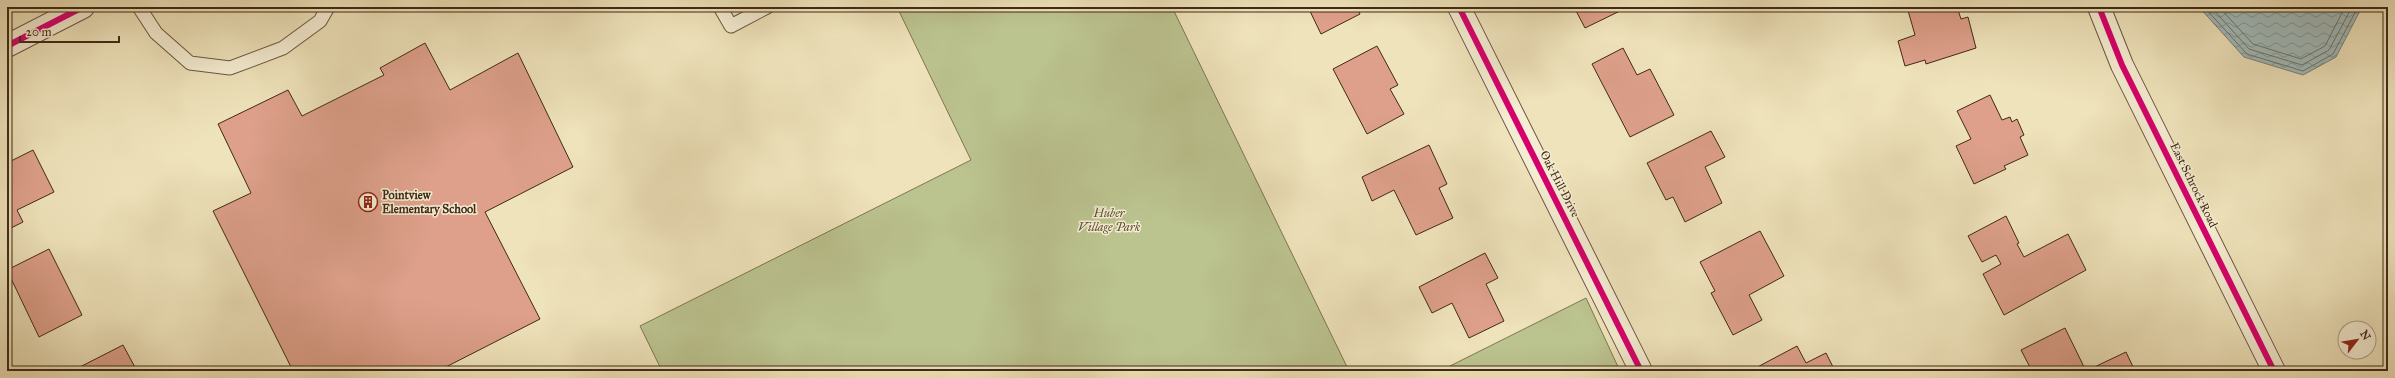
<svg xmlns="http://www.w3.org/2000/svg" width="2395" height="378" viewBox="0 0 2395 378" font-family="'IM FELL Great Primer',serif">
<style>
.green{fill:#bbc38f;stroke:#7d7652}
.water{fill:url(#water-waves);stroke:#798179}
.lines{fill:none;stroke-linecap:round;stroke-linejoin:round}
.shore{stroke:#707268;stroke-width:1}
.building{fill:#dea08b;stroke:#3f2a15}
.service-casing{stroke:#6b583e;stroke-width:15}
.minor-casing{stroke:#6b583e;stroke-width:24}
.tertiary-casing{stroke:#6b583e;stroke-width:24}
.service{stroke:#f5edd3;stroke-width:13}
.minor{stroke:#f5edd3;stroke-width:22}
.tertiary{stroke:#f5edd3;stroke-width:22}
.cycleway-casing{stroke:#f5edd3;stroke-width:8}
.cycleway{stroke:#d6006c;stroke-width:6}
.labels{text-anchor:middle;stroke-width:3;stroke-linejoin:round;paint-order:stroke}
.street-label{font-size:12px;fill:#3f2a15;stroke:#f5edd3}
.poi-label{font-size:12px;font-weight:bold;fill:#3f2a15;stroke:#f5edd3;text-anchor:start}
.park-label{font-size:12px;font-style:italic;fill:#5e5034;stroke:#f5edd3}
</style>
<defs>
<pattern id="water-waves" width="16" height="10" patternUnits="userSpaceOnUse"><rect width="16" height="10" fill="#a0bbbc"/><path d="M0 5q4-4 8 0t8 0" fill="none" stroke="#849898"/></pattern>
</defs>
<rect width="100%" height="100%" fill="#efe3bb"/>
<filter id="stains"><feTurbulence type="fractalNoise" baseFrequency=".005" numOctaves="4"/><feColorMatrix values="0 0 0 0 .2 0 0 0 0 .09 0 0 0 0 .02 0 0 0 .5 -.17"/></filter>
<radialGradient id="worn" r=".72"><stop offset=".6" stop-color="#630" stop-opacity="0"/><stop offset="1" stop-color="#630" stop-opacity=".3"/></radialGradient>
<path class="green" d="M897,7h275l177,364h-687l-22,-45 331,-166z
M1586,298l34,73h-180z"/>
<path class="water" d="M2199,7h163l-26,50 -33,18 -59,-18z"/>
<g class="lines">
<path class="shore" d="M2204,7l43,47 56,17 30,-17 25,-47
M2211,7l38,42 53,16 27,-15 23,-43
M2219,7l34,37 48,15 24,-13 20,-39"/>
</g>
<path class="building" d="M1308,7h49l3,7 -39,20z
M1574,7h47l1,3 -37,18z
M1907,7h50l4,12 7,-2 8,31 -50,16 -1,-4 -20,6 -7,-25 17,-6z
M425,43l25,47 68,-37 55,114 -88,45 55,107 -102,52h-145l-80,-160 38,-18 -33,-69 70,-34 14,26 82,-41 -4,-7z
M1377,46l21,39 -8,4 14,25 -37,20 -34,-65z
M1623,48l14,27 13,-6 24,46 -44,22 -38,-73z
M1990,95l12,25 8,-3 2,5 5,-3 7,16 -4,2 8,18 -24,11 2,3 -32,15 -18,-38 15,-7 -14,-28z
M1711,131l14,26 -20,10 17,36 -37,19 -12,-25 -7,3 -19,-37z
M1429,145l18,39 -8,4 14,30 -37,17 -22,-45 -22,11 -10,-24z
M33,150l21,42 -37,18 6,12 -16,8v-67z
M2006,216l13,27 -2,1 7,13 44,-23 18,36 -82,45 -21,-41 18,-10 -5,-9 -14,7 -14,-26z
M1760,231l24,45 -35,19 13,25 -29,15 -22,-42 4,-2 -15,-29z
M49,249l33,66 -43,22 -32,-67z
M1485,253l13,25 -12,6 18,37 -35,17 -17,-35 -20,10 -13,-26z
M2065,328l21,43h-54l-11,-21z
M123,345l14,26h-65z
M1797,346l9,17 20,-10 9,18h-85z
M2126,352l9,19h-49z"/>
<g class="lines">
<g class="service-casing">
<path id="service" d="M139,7l17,26 34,30 40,5 53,-20 37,-27 8,-14
M720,7l11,19 36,-19"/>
</g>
<g class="minor-casing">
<path id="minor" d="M1459,7l182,364
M7,46l76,-39"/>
</g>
<g class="tertiary-casing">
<path id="tertiary" d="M2099,7l23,58 152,306"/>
</g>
<use href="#service" class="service"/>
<use href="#minor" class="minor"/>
<use href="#tertiary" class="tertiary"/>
<g class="cycleway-casing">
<path id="cycleway" d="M1459,7l182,364
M2099,7l23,58 152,306
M7,46l76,-39"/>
</g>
<use href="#cycleway" class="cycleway"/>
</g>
<defs>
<g id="building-ring" transform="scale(1)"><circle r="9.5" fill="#f5edd3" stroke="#8f2418" stroke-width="1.5"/><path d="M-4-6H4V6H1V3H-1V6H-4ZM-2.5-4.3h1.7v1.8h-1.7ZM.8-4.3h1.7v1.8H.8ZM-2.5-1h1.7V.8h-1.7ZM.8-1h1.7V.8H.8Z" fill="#8f2418"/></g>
</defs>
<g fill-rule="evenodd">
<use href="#building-ring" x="368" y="202"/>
</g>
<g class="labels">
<g class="street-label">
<text transform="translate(1560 184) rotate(63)" y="4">Oak Hill Drive</text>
<text transform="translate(2194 185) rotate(64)" y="4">East Schrock Road</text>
</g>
<g class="poi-label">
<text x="382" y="199">Pointview<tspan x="382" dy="14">Elementary School</tspan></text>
</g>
<g class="park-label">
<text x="1109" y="217">Huber<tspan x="1109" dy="14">Village Park</tspan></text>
</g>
</g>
<rect width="2395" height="378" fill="none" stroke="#efe3bb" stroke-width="24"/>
<rect x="8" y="8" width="2379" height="362" fill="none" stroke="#3f2a15" stroke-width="2"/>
<rect x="12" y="12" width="2371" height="354" fill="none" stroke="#3f2a15"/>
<g transform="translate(2357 340) rotate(59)"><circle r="19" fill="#f5edd3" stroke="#ac9f87"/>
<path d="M0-3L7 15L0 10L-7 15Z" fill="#8f2418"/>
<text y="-6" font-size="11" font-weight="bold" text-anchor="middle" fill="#3f2a15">N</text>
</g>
<path d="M20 36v6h99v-6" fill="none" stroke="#3f2a15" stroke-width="2"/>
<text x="26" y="36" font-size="12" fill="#3f2a15" stroke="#f5edd3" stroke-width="3" paint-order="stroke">20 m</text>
<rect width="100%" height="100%" filter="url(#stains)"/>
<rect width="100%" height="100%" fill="url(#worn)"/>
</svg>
